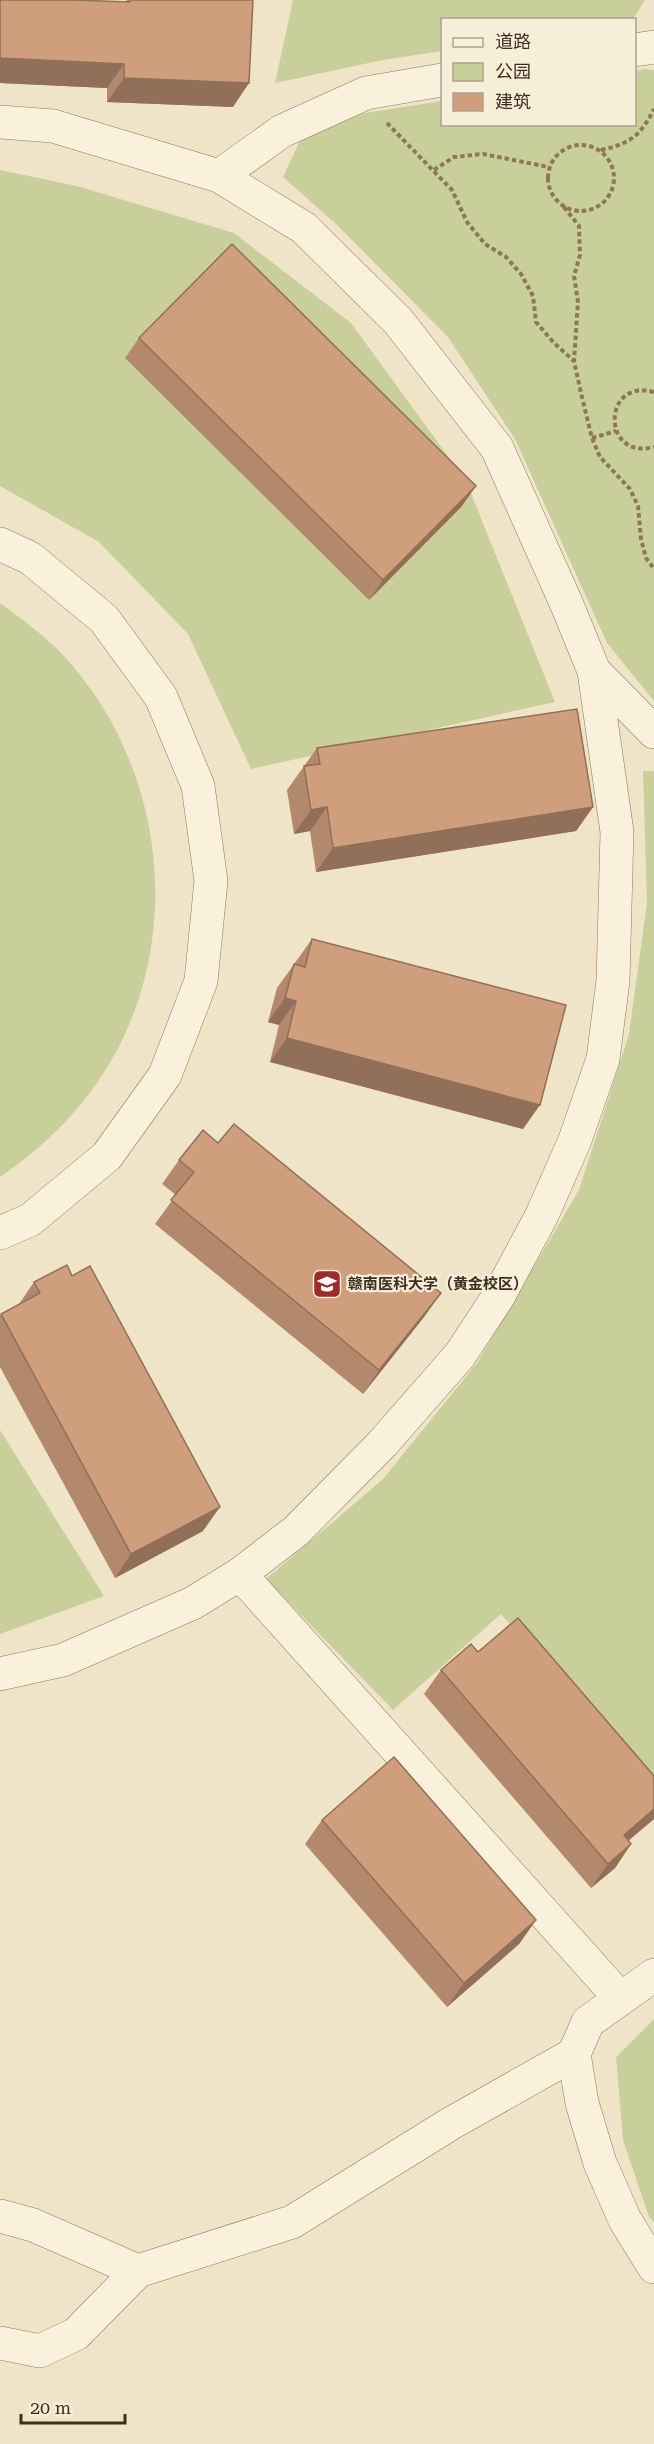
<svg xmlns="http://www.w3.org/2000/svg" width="654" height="2444" viewBox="0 0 654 2444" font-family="'Roboto Serif','Noto Sans SC',serif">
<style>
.green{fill:#c9cf9b}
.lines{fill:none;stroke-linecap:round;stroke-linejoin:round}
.minor-casing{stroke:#8d765c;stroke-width:34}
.path{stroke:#8d765c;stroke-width:4;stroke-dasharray:4.5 3;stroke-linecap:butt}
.minor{stroke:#faf1dc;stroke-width:33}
.wall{fill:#b2896c}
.shaded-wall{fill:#916f58}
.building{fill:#cf9f7d;stroke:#916f58;stroke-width:1.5}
.labels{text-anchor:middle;stroke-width:4.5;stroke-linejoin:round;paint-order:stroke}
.poi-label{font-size:15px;font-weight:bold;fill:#3d2e20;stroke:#f7eed8;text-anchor:start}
</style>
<rect width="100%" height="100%" fill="#f0e4c8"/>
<path class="green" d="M293,0h352l-12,19 -191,1v31l-59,9 -108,23z
M645,69l9,1v631l-47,-58 -92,-204 -67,-102 -112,-113 -53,-47 19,-41 50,-21 90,-14v23h192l1,-53z
M0,170l77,16 157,47 117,90 115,158 89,221 -304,67 -63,-135 -89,-92 -99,-56z
M0,603c22,16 44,32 63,52 109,117 125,305 29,435 -25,34 -57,63 -92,87z
M643,771h11v1018l-153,-175 -108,96 -127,-131 116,-99 95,-117 102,-173 50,-156 18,-131z
M0,1430l104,166 -104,38z
M654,2019v203l-5,-5 -26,-77 -7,-83z"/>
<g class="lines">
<g class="minor-casing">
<path id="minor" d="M634,50l20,-3
M0,122l53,4 166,50 85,52 94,93 99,127 70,157 27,66 23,161 -4,149 -10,78 -28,81 -33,75 -44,82 -38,58 -78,89 -86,87 -56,43 -47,29 -130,57 -63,14
M219,176l63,-45 84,-38 76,-13
M0,544l30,14 74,61 57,78 37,89 13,95 -10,100 -36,94 -58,81 -77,64 -30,13
M594,671l60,61
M240,1574l380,424
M654,1975l-66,47 -14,32 8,49 18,60 25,57 29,47
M0,2216l33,9 105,46 -62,63 -36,17 -40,-8
M138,2271l154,-49 158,-98 124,-70"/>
</g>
<path class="path" d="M387,123l65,67 15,32 18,22 21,13 15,17 12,22 3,26 18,21 20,18
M548 178a33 33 0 1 1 66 0a33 33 0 1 1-66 0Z
M601,150c29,-6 40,-15 53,-41
M434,170l20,-13 29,-3 66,13
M564,207l15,19 1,29 -6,21 4,26 -4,59 7,32 11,45 8,19 30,32 8,17 3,33 5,19 8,11
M654,392c-53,-14 -52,69 0,55
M592,438l24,-7"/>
<use href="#minor" class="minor"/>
</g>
<path class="wall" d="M0,0l125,2 2,-2h126l-20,107 -126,-5v-14l-107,-5z
M139,338l323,168 -93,94 -244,-242z
M317,748l276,59 -17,24 -260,41 -6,-41 -16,3 -7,-44z
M312,939l211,190 -253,-67 9,-37 -11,-3 9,-34z
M179,1160l262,133 -17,24 -61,77 -208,-170 21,-29 -14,-11z
M34,1282l169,249 -88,47 -115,-211v-52l19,-11z
M441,1670l190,174 -16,24 -24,20 -167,-194z
M322,1820l214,100 -17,24 -72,63 -142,-163z"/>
<path class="shaded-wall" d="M0,58l124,6 -17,24 -107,-5z
M124,78l125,5 -16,24 -126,-5z
M476,486l-14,20 -93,94 14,-20z
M327,807l-17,24 -16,3 17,-24z
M593,807l-17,24 -260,41 17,-24z
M285,998l11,3 -17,24 -11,-3z
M287,1038l253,67 -17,24 -253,-67z
M441,1293l-17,24 -61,77 16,-24z
M220,1507l-17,24 -88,47 16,-24z
M654,1809v10l-47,40 17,-24z
M631,1844l-16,24 -24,20 17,-24z
M536,1920l-17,24 -72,63 17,-24z"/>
<path class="building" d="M0,0h74l56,2v-2h123l-4,83 -125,-5v-14l-124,-6z
M232,244l244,242 -93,94 -244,-242z
M577,709l16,98 -260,41 -6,-41 -16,3 -7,-44 16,-2 -3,-16z
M312,939l254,66 -26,100 -253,-67 9,-37 -11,-3 9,-34 11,3z
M234,1124l207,169 -62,77 -208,-170 23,-28 -15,-12 24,-30 15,13z
M67,1265l5,11 18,-10 130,241 -89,47 -130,-240 39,-21 -6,-11z
M518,1618l136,158v33l-30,26 7,9 -23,20 -167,-194 30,-26 7,8z
M394,1757l142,163 -72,63 -142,-163z"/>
<defs>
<g id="university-square" transform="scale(1.5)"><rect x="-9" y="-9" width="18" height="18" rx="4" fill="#9e2a2b" stroke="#f7eed8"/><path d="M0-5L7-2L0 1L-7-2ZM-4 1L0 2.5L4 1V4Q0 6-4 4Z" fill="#fff"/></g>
</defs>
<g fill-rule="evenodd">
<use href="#university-square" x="327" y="1284"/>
</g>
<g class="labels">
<g class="poi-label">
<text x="348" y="1289">赣南医科大学（黄金校区）</text>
</g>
</g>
<rect x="441" y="18" width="195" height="108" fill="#f7eed8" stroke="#ada18e" stroke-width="1.5"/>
<rect x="453" y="38" width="30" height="9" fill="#faf1dc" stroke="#ada18e" stroke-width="1.5"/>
<text x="495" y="48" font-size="18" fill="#3d2e20">道路</text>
<rect x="453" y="63" width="30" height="18" fill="#c9cf9b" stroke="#ada18e" stroke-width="1.5"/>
<text x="495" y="78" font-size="18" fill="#3d2e20">公园</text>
<rect x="453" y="93" width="30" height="18" fill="#cf9f7d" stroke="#ada18e" stroke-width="1.5"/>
<text x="495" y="108" font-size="18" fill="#3d2e20">建筑</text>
<path d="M21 2414v9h104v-9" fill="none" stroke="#3d2e20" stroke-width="3"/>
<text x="30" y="2414" font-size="18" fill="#3d2e20" stroke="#f7eed8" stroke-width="4.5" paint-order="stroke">20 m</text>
</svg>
